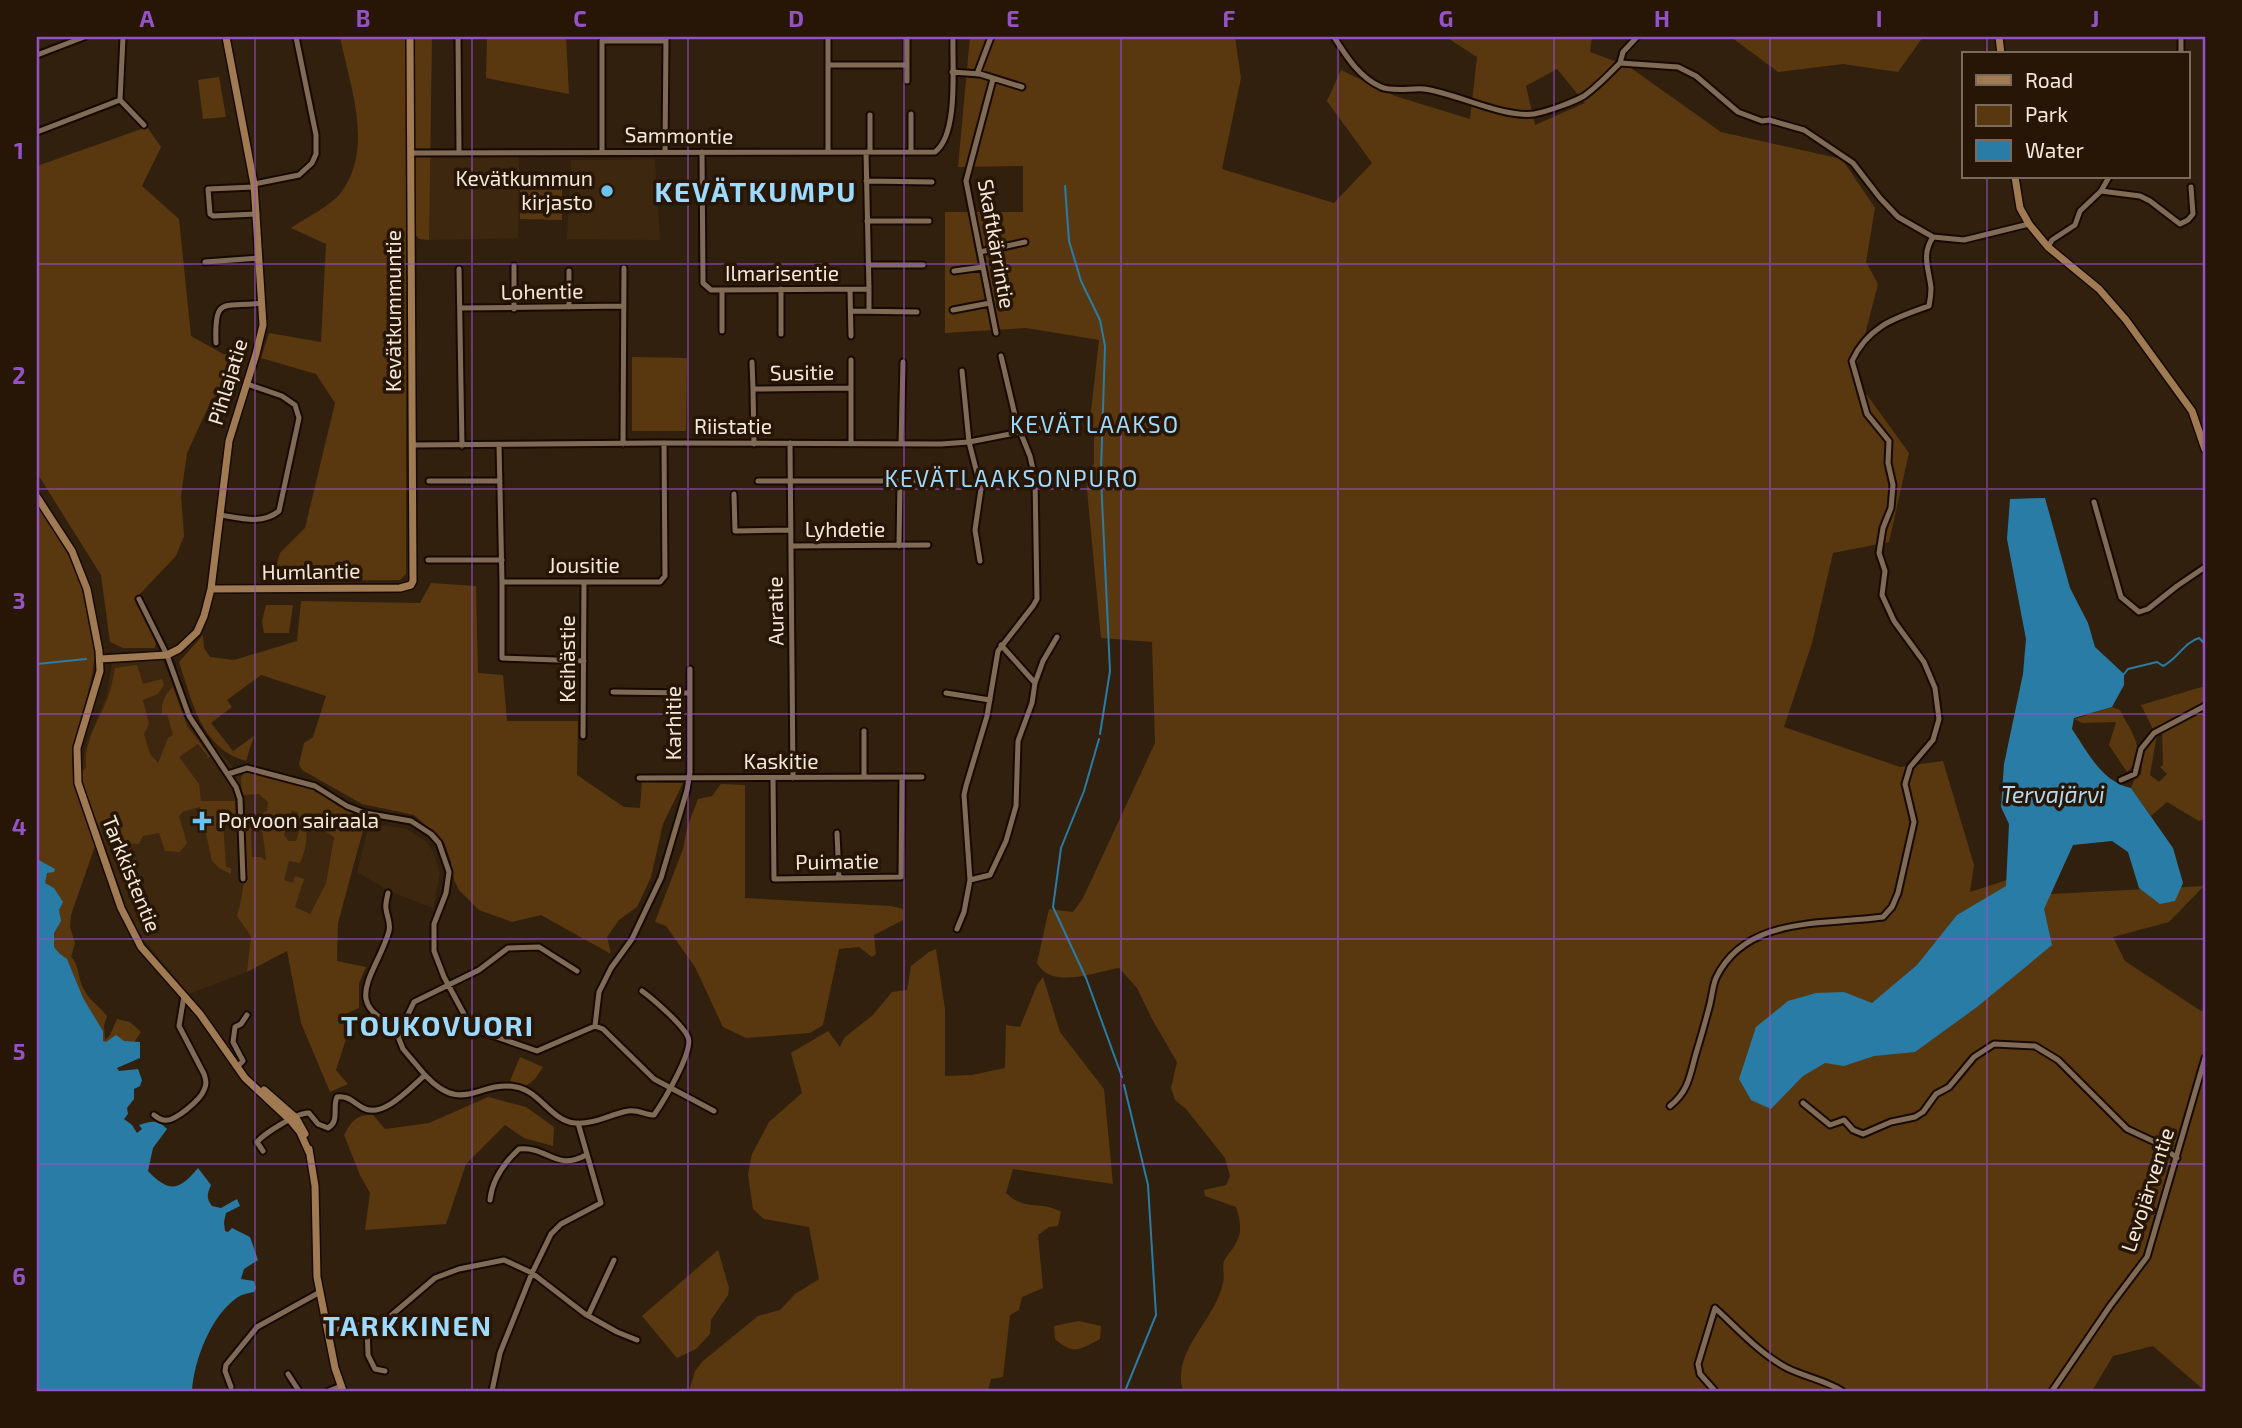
<svg xmlns="http://www.w3.org/2000/svg" width="2242" height="1428" viewBox="0 0 2242 1428" font-family="'Exo 2',sans-serif">
<style>
.built{fill:#3d270f}
.green{fill:#593810;fill-rule:evenodd}
.water{fill:#297ca5}
.lines{fill:none;stroke-linecap:round;stroke-linejoin:round}
.stream{stroke:#297ca5;stroke-width:2}
.street-casing{stroke:#180900;stroke-width:9}
.secondary-casing{stroke:#180900;stroke-width:10}
.street{stroke:#806b57;stroke-width:5}
.secondary{stroke:#a07a52;stroke-width:7}
.grid{fill:none;stroke:#9352c5;stroke-width:2;stroke-opacity:0.55}
.poi-dot{fill:#6cc3f2;stroke:#271605;stroke-width:2.5}
.labels{text-anchor:middle;stroke-width:7;stroke-linejoin:round;paint-order:stroke}
.street-label{font-size:21px;fill:#f4e8dd;stroke:#271605}
.poi-label{font-size:21px;fill:#f4e8dd;stroke:#271605;text-anchor:end}
.neighbourhood-label{font-size:23px;letter-spacing:2px;fill:#9ddaff;stroke:#271605}
.water-label{font-size:23px;font-style:italic;fill:#b4daf2;stroke:#271605}
.district-label{font-size:28px;font-weight:bold;letter-spacing:2px;fill:#9ddaff;stroke:#271605}
.neatline{fill:none;stroke:#9352c5;stroke-width:2.5}
.grid-label{font-size:23px;text-anchor:middle;font-weight:bold;fill:#9352c5}
</style>
<rect width="100%" height="100%" fill="#31200d"/>
<path class="built" d="M429,149h90l-1,89 -89,2z
M655,159l5,81 -93,-1 4,-79z
M163,660l18,45 60,72 93,59 -8,47 -16,31 -63,58 -58,22 -55,-66 -34,-97 -10,-20 -10,-38 7,-31 19,-45 6,-33z
M369,824l37,4 21,14 7,11 6,21 -7,34 -44,-17 -32,-19z"/>
<path class="green" d="M340,37h92l-3,203 -10,-1 -13,-15v350l-6,6 -128,1 8,-28 25,-25 30,-125 -19,-29 -55,-16 8,-25 52,9 5,-98 -35,-16c13,-9 39,-22 49,-34 35,-45 10,-107 0,-157z
M487,37h99h-20l3,57 -83,-16z
M970,37h265l6,41 -19,91 112,34 38,-40 -45,-62 14,-31 54,26 75,23 7,-62 -31,-20h146l-2,15 38,14 93,66 121,27 33,49 -9,54 12,22 -24,93 55,76 -20,89 -56,11 -21,90 -28,84 116,40 43,-6 31,104 -4,27 37,-12 25,15 172,-9 -35,36 -56,15 12,24 76,50 4,-2v382l-52,-45 -40,10 -21,35h-909c-12,-40 32,-70 40,-108 2,-7 -1,-15 1,-22 2,-4 6,-9 9,-13 10,-14 8,-25 3,-41l-31,-11 -1,-6 22,-5 4,-9 -5,-18 -39,-49 -11,-9 -4,-12 6,-26 -25,-43 -15,-31 -18,-20c-25,4 -67,22 -82,-5l12,-54 24,3 10,-14 72,-155 -3,-101 -51,-4 -15,-159 8,-16v-26l-4,-17 9,-80 -73,-12 -81,5v-121h78v-46l-65,1zM1557,69l28,34 -50,22 -9,-39z
M1731,37h192l-25,35 -55,-8 -65,8z
M219,77l7,40 -23,2 -5,-39z
M147,127l14,20 -19,39 37,33 12,117 32,18 24,2 -10,32 -11,1 -14,10 -25,54 -6,43 3,40 -8,20 -40,42 20,45 -1,5h-32l-13,-6 -9,-67 -64,-102v-307z
M520,190h42v30l-42,-1z
M632,357l55,1 -1,73h-54z
M37,503l42,70 16,82 -3,21 -20,80 2,29 21,61 -24,69 -1,12 5,16 -4,14c7,6 7,17 10,26 7,18 16,20 26,33l-3,10 1,14 5,-5 7,-16 13,3 11,10 -8,12 -96,3z
M431,583l45,3 2,87 25,2 4,46h71l-1,54 47,32 16,1 2,-26 41,1 -20,41 -12,53 -14,30 -18,13 -12,17 4,17 -70,-39 -29,7 -33,-12 -20,-20 -5,-10 -3,-18 -7,-20 -30,-27 -52,-11 -60,-34 -3,-6 5,-21 9,-6 13,-41 -65,-21 -34,25 5,7 -21,16 22,28 21,-15 -8,25c-45,-12 -54,-60 -67,-99l24,-27 1,13 6,9 24,3 63,-19 4,-40 119,2z
M266,605h27l-4,28h-25l-2,-12z
M137,665l6,19 19,-5 2,6 -6,9 -15,6 6,24 -5,10 6,20 8,9 10,-25 5,-3 -6,-21 -5,1c-1,-12 2,-20 11,-28l14,39 24,31 -5,1 2,-2 -10,-12 -19,13 20,27 2,17h34l1,20 -13,1 3,45 5,1v6l-12,-6 -7,-7 -12,-54 -16,4 -5,5 8,27 -7,9 -15,-1 -6,-18 -16,3 -4,8c-45,-1 -49,-35 -59,-71l6,-5c-2,-25 11,-45 21,-68 4,-10 6,-22 8,-32z
M2205,686v17l-51,28 -13,-26z
M2112,707l8,3c10,21 30,42 7,62l-18,-27 7,-23 -34,1 -8,-4z
M2205,707v112l-6,2 -32,-19 -16,14 -20,-28 5,-13h5l2,-25 14,-16 -7,41 9,7 8,-8 -7,-7 3,-2 -1,-35z
M245,772l29,5 43,12 43,28 5,6 -27,100 -1,38 29,6 -7,16v25l-16,7 4,21 -11,34 12,14 -18,8 -29,-69 -14,-72 -40,21 4,-36 -14,-20c9,-30 9,-58 7,-88h12v-12l11,-5 1,-9 -9,-8 -17,1 -1,-18zM292,810l6,3 -3,11 6,2 -5,15h-8l-4,-6zM305,818l29,19 -8,46 -16,31 -15,-7 9,-28 -9,-3 -2,7 -9,-3 5,-19 11,2c7,-16 8,-28 5,-45zM262,829l4,30 -1,1 -4,-3h-9l-1,-26z
M721,784l24,1v113l146,8 12,3v11l-29,15 2,19 -4,3 -13,-10 -20,2 -16,76 -13,8 -64,5 -23,-11 -28,-60 -29,-41 -11,-4 28,-73 4,-21 11,-29 14,-3z
M936,949l9,60v67l27,-1 33,-7 1,-43 14,2 17,-42 6,-8 17,55 44,57 9,95 -100,-15 -7,24c19,19 35,7 55,19l-3,14 -9,1 -11,8 5,53 -21,9 -3,13 -9,5 -7,62 -12,2 -3,12h-299l6,-20 8,-10 55,-45 22,-6 15,-16 24,-15 -10,-52 -45,-8 -11,-10 -5,-35 4,-20 17,-32 33,-29 -11,-40 37,-22 12,16 4,-9 29,-23 19,-23 15,-2 4,-24 18,-14z
M520,1057l23,10 -8,12 -9,7 -16,-5z
M488,1097l38,10 28,20 -1,19 -29,-8 -19,-13 -39,39 -20,60 -81,6 5,-37 -10,-18 -16,-40c8,-14 12,-21 29,-20l12,14 44,-6z
M718,1250l11,38 -1,7 -17,25 -1,14 -14,15 -19,9 -35,-42z
M1079,1321l22,5 -1,13c-20,11 -27,16 -45,0l-1,-13z"/>
<path class="water" d="M2045,498l25,90 18,35 7,24 29,27v11l-12,22 -38,11 -2,11c16,24 30,53 59,59l42,60 10,35 -8,18 -15,3 -21,-16 -11,-36 -16,-11 -39,4 -29,64 8,36 -75,62 -62,45 -41,4 -30,10 -19,-3 -22,13 -32,33 -20,-9 -12,-21 17,-52 32,-26 28,-8 28,-1 28,11 45,-38 40,-50 49,-29 3,-62 -8,-17 3,-43 19,-90 3,-35 -19,-100 3,-40z
M37,859l18,10 -1,3 -7,1 -2,10 9,5 9,14 -4,8 2,11 -7,12v14l6,7 7,5 16,39 20,33v10l3,1 10,-7 8,6 16,1v16l-23,10 2,3 19,-2 4,11 -2,6 -6,3v10l-7,9 1,6 -4,5 8,6 5,8 5,-4 -3,-4c12,-4 19,-6 28,4l-14,19 -5,23c21,22 31,20 50,-3l13,17c-4,9 -5,13 1,21l9,2 16,-9 3,7 -14,7 -2,9 1,9 3,1 4,-4 18,9 8,23 -14,9 -3,10 13,2 2,7 -2,4c-5,1 -11,2 -16,5 -27,18 -44,63 -46,94h-155z"/>
<g class="lines">
<path class="stream" d="M1065,186l4,55 12,40 19,39 5,26 -4,125
M37,664l49,-5
M2124,674l4,-5 29,-7 6,4c15,-7 20,-23 36,-28l6,6
M1100,734l10,-63 -9,-193
M1099,739l-15,52 -23,57 -8,59 33,71 36,99
M1124,1085l24,100 8,130 -31,76"/>
<g class="street-casing">
<path id="street" d="M123,37l-3,63 24,25
M458,37l1,116
M828,37v115
M1334,37c12,19 25,40 47,50 12,5 30,1 43,2 32,4 78,29 110,25 12,-2 40,-12 50,-18 13,-9 25,-22 36,-33l58,4 18,9 42,36 24,9 7,-1 35,10 49,33 27,35 18,19 35,20 31,3 65,-16
M2181,54v-17
M37,55l47,-18
M1620,63l3,-11 14,-15
M828,65h79
M952,72l28,2 42,13
M977,74l14,-37
M993,79l-27,102 30,152
M907,81v-44
M870,115v37
M37,132l83,-32
M602,151v-110h64
M665,152l1,-115
M702,152l1,131 8,7 158,-1 -3,-137
M911,152v-38
M411,153l524,-1c24,-18 17,-87 18,-115
M866,181l66,1
M254,184l45,-9 13,-12 4,-9v-19l-20,-98
M254,187l-46,2 2,25 3,2 44,-2
M2101,191l39,5 10,5 30,23 8,-4 5,-6 -2,-27
M867,221h62
M2048,247l4,-7 23,-15 5,-14 21,-20 8,-14
M980,252l45,-10
M205,262l54,-4
M868,265h55
M514,266v43
M459,269l3,177
M569,271v36
M954,271l29,-4
M781,289v45
M869,289v22
M850,290l1,46
M460,308l164,-2
M953,310l37,-7
M851,311l66,1
M722,331v-41
M216,343c-2,-48 7,-35 46,-40
M752,362l1,27
M962,371l7,71 12,47 -6,41 5,31
M851,388v-28
M790,443l3,335
M901,443l2,-81
M623,444l1,-176
M754,444l-1,-55 98,-1v56
M413,445l245,-2 283,1 28,-2 82,-16
M499,445l3,137h158l5,-6 -1,-133
M429,481h71
M758,481h169
M734,494l1,37 55,-1
M2094,502l27,95 18,15 9,-3 29,-23 28,-19
M220,515c20,3 42,10 59,-4l20,-93 -4,-13 -13,-9 -35,-12
M791,546l137,-1
M899,546l1,-65
M428,560h74
M502,582v76l82,3
M139,599l28,56 22,61 47,71 4,12 3,80
M1001,645l34,38
M613,692l77,1
M946,693l44,7
M864,731v46
M583,736l1,-153
M228,774l19,-6 68,18 32,20 18,7 46,8 20,13 8,9 10,29 -3,21 -12,31v27l10,26 21,39 6,9 8,6 58,20 58,-25 8,3 51,50 60,32
M639,778l283,-1
M773,778l1,101 127,-2 1,-100
M2121,780l14,-6 6,-25 13,-16 51,-27
M837,833l2,45
M970,880l20,-5 16,-34 10,-35 2,-65 14,-38 3,-20 8,-22 14,-24
M388,893c-1,5 -3,11 -2,16 1,8 5,14 3,22 -11,41 -53,76 13,96
M957,929l7,-17 6,-32 -6,-85 2,-9 21,-70 11,-65 35,-45 4,-7 -2,-121 -5,-22 -13,-32 -16,-68
M595,1026l4,-34 12,-24 21,-29 29,-61 26,-88 3,-18v-103
M237,1067l6,-6 -10,-19 2,-15 6,-3 6,-9
M425,1075l-22,-26 -4,-10 3,-12 12,-25 65,-32 29,-22 31,-1 38,24
M1803,1103l27,22 14,-5 9,10 10,4 28,-12 24,-5 8,-5 13,-18 13,-7 25,-30 20,-13 41,2 23,14 69,69 30,14 20,15
M1670,1106c20,-16 20,-33 27,-56 5,-16 9,-31 13,-46 2,-9 3,-19 6,-26 30,-63 110,-53 167,-61l9,-10 6,-14 16,-71 -9,-38 5,-17 23,-27 6,-21 -4,-31 -11,-26 -30,-41 -12,-26 3,-24 -6,-18 4,-25 8,-20 2,-23 -5,-22 1,-22 -22,-27 -15,-53c16,-35 43,-43 77,-55 1,-5 2,-12 2,-18 -2,-19 -10,-33 2,-51
M154,1115c3,2 6,5 10,5 10,3 37,-21 40,-30 3,-6 2,-10 0,-16l-25,-48 5,-30
M263,1151l-6,-9c8,-9 41,-30 52,-29l9,11 10,4c12,-7 4,-20 9,-31 11,-2 17,6 26,11 20,11 47,-20 62,-33 38,41 53,5 91,12 24,4 35,34 59,36 18,2 36,-9 53,-12 10,-2 17,4 26,4 9,-13 40,-64 34,-78 -5,-12 -35,-38 -46,-46
M490,1200c2,-21 14,-37 29,-51 29,-3 37,23 67,6
M588,1316l26,-56
M367,1325l1,30 7,14 10,2
M329,1331l58,-12 48,-41 24,-9 45,-9 28,13 53,41 32,18 20,8
M288,1374l11,17
M231,1387l-6,-16 1,-6 31,-38 63,-35
M329,1391l12,-5
M492,1391l8,-38 32,-80 19,-39 10,-10 40,-21 -23,-80
M1715,1391l-15,-17 -2,-10 17,-56c22,20 45,46 72,60 18,9 38,12 55,23
M2052,1391l58,-85 37,-49 58,-199"/>
</g>
<g class="secondary-casing">
<path id="secondary" d="M1999,37l2,17
M2015,177l5,31 9,16 19,23 51,42 27,31 66,91 13,38
M37,497l35,54 15,38 12,62 1,20 -23,77 1,35 43,125 20,39 59,67 45,64 46,43 9,11 9,20
M211,589l189,-1 11,-3 2,-4 -3,-544
M100,659l67,-4 12,-6 18,-17 7,-16 7,-27 18,-148 27,-87 7,-29 -9,-141 -28,-147
M264,1090l32,28 9,16
M309,1149l6,37 2,91 18,91 8,23"/>
</g>
<use href="#street" class="street"/>
<use href="#secondary" class="secondary"/>
</g>
<path class="grid" d="M255,37v1354M472,37v1354M688,37v1354M904,37v1354M1121,37v1354M1338,37v1354M1554,37v1354M1770,37v1354M1987,37v17M1987,177v1214M37,264h2168M37,489h2168M37,714h2168M37,939h2168M37,1164h2168"/>
<g class="poi-dot">
<circle cx="607" cy="191" r="7"/>
<path d="M198.5 810.5h7v7h7v7h-7v7h-7v-7h-7v-7h7z"/>
</g>
<g class="labels">
<g class="street-label">
<text transform="translate(679 136) rotate(1)" y="7">Sammontie</text>
<text transform="translate(996 244) rotate(80)" y="7">Skaftkärrintie</text>
<text x="782" y="281">Ilmarisentie</text>
<text transform="translate(542 292) rotate(-1)" y="7">Lohentie</text>
<text transform="translate(394 311) rotate(-90)" y="7">Kevätkummuntie</text>
<text transform="translate(802 373) rotate(-1)" y="7">Susitie</text>
<text transform="translate(228 382) rotate(-73)" y="7">Pihlajatie</text>
<text x="733" y="434">Riistatie</text>
<text x="845" y="537">Lyhdetie</text>
<text x="584" y="573">Jousitie</text>
<text transform="translate(311 572) rotate(-1)" y="7">Humlantie</text>
<text transform="translate(776 611) rotate(-91)" y="7">Auratie</text>
<text transform="translate(568 659) rotate(-90)" y="7">Keihästie</text>
<text transform="translate(674 723) rotate(-90)" y="7">Karhitie</text>
<text x="781" y="769">Kaskitie</text>
<text transform="translate(837 862) rotate(-1)" y="7">Puimatie</text>
<text transform="translate(131 874) rotate(68)" y="7">Tarkkistentie</text>
<text transform="translate(2148 1190) rotate(-72)" y="7">Levojärventie</text>
</g>
<g class="poi-label">
<text x="593" y="186">Kevätkummun<tspan x="593" dy="24">kirjasto</tspan></text>
<text x="218" y="828" text-anchor="start">Porvoon sairaala</text>
</g>
<g class="neighbourhood-label">
<text x="1095" y="433">KEVÄTLAAKSO</text>
<text x="1012" y="487">KEVÄTLAAKSONPURO</text>
</g>
<g class="water-label">
<text x="2053" y="803">Tervajärvi</text>
</g>
<g class="district-label">
<text x="756" y="202">KEVÄTKUMPU</text>
<text x="438" y="1036">TOUKOVUORI</text>
<text x="408" y="1336">TARKKINEN</text>
</g>
</g>
<rect width="2242" height="1428" fill="none" stroke="#271605" stroke-width="77"/>
<rect x="1962" y="52" width="228" height="126" fill="#271605" stroke="#796a5b" stroke-width="2"/>
<rect x="1976" y="75" width="35" height="10" fill="#a07a52" stroke="#796a5b" stroke-width="2"/>
<text x="2025" y="88" font-size="21" fill="#f4e8dd">Road</text>
<rect x="1976" y="105" width="35" height="21" fill="#593810" stroke="#796a5b" stroke-width="2"/>
<text x="2025" y="122" font-size="21" fill="#f4e8dd">Park</text>
<rect x="1976" y="140" width="35" height="21" fill="#297ca5" stroke="#796a5b" stroke-width="2"/>
<text x="2025" y="158" font-size="21" fill="#f4e8dd">Water</text>
<rect x="38" y="38" width="2166" height="1352" class="neatline"/>
<g class="grid-label">
<text x="147" y="27">A</text>
<text x="363" y="27">B</text>
<text x="580" y="27">C</text>
<text x="796" y="27">D</text>
<text x="1013" y="27">E</text>
<text x="1229" y="27">F</text>
<text x="1446" y="27">G</text>
<text x="1662" y="27">H</text>
<text x="1879" y="27">I</text>
<text x="2095" y="27">J</text>
<text x="19" y="159">1</text>
<text x="19" y="384">2</text>
<text x="19" y="609">3</text>
<text x="19" y="835">4</text>
<text x="19" y="1060">5</text>
<text x="19" y="1285">6</text>
</g>
</svg>
